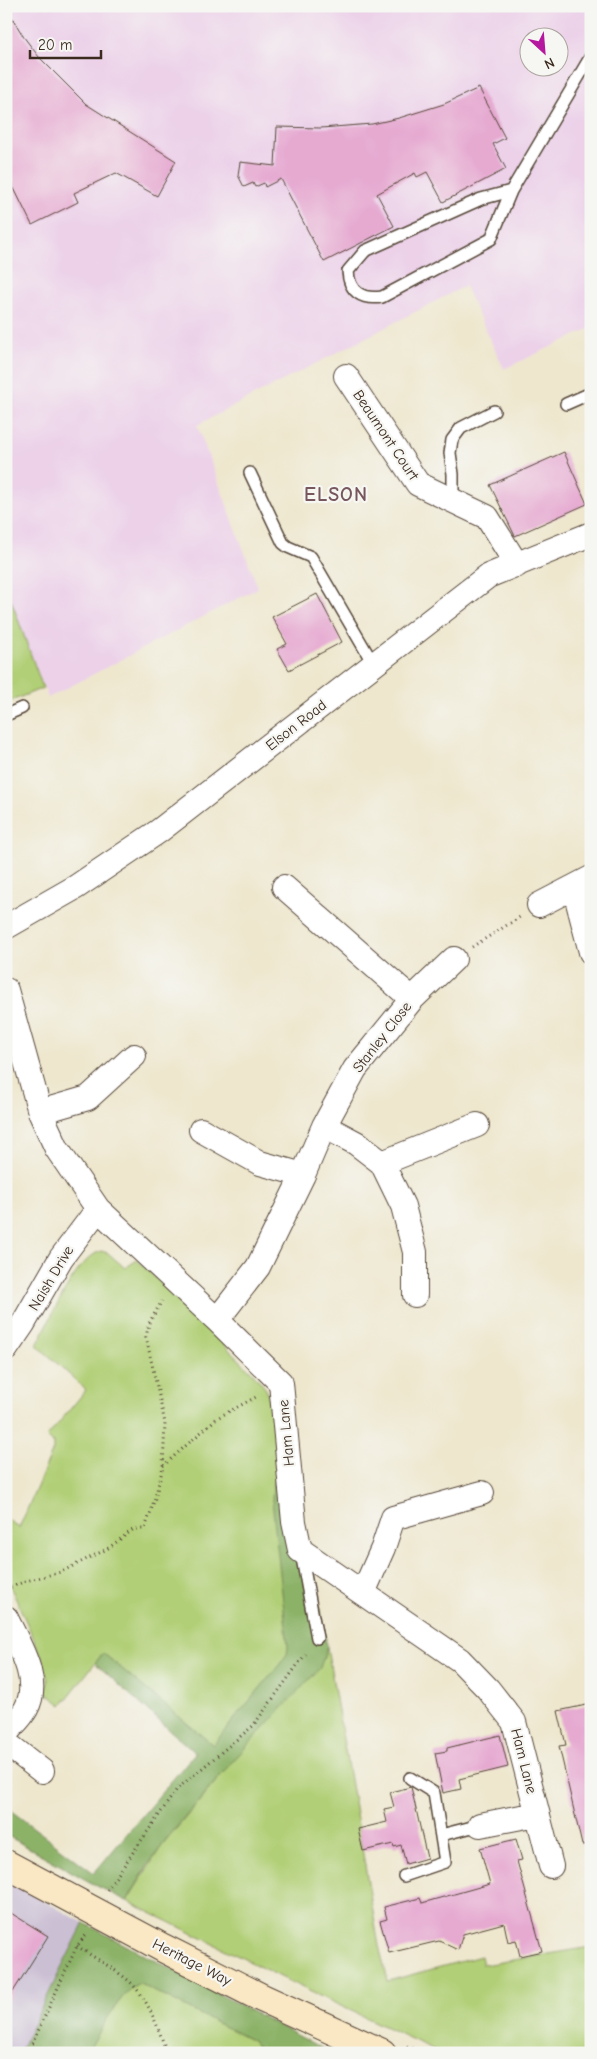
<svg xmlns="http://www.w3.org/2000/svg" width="597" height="2059" viewBox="0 0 597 2059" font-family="'Comic Neue',sans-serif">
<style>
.built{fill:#ecd1e9;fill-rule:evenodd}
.industrial{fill:#cbbfd4}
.green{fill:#b1cf76;stroke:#767c4a}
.forest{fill:#8cb267;stroke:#646e42}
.building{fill:#e6aad1}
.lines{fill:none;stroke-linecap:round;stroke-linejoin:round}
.lane-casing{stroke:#564638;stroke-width:14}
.street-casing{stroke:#564638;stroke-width:26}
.secondary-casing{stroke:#564638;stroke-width:30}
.path{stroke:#564638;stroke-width:3;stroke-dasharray:1 4;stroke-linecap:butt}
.lane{stroke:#fff;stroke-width:11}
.street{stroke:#fff;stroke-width:24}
.secondary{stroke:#fae7c3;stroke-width:28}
.labels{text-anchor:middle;stroke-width:4.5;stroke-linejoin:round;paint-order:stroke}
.street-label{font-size:15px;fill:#3b2a1e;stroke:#f6f6f2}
.district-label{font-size:20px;font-weight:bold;letter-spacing:1px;fill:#77575d;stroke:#f6f6f2}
</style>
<rect width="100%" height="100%" fill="#f6f6f2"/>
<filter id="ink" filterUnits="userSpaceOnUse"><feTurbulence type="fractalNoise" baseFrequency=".02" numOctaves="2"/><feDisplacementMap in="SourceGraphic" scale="10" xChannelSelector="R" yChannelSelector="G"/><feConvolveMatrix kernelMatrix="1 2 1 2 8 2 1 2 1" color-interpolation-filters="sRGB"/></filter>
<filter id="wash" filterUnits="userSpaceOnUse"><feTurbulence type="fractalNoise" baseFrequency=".0096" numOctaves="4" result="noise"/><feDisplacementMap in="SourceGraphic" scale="20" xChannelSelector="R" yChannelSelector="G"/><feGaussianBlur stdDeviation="1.12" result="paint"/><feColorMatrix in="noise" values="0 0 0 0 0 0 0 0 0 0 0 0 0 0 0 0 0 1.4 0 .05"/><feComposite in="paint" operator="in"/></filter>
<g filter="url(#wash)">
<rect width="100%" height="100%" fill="#eee7ce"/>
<path class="built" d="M6,6h585v322l-87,41 -39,-83 -268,139 61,163 -210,110 -42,-112zM530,38h30v30h-30z"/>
<path class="industrial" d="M6,1880l78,43 -65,130h-13z"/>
<path class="green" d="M6,586l37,102 -37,15z
M101,1251l7,2 17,15 12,-8 115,112 14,17 3,10 35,236 23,12 52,299 9,35 93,-25 2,9 108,-18v106h-150l-130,-61 -184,-91 34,-54 71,-85 -129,-109 -41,52 -16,-12 2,-12 -5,-22 -37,-82v-59l13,10 34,-78v-7l-6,-6 39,-47 -49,-45c13,-24 38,-86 64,-94z
M140,1984l113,57 8,12h-174c11,-18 33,-63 53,-69z"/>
<path class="forest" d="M279,1466l25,104 10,9 13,68 -7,21 -88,94 -62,73 -22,30 -21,36 -30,-15 -91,-51v-28l88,66 101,-120 -100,-90 8,-10 110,92 66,-80 8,-11 1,-7 -16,-147 1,-17z
M84,1923l247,130h-70l-8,-12 -113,-57c-20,6 -42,51 -53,69h-68z"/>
<g id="blocks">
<path class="building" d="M6,7l17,29 16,21 47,47 90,57 -19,35 -41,-23 -42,20 4,9 -46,23 -26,-53z
M479,88l26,50 -12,6 13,25 -63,33 -16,-30 -10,5 -2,-4 -38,21 17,32 -70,36 -43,-83 -16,8 -1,-4 -9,4 -2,-4 -9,4 -6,-12 2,-13 35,4 2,-39 44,1 51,-4 27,-6 45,-14z
M564,452l23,52 -72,32 -25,-51z
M317,594l25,48 -53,28 -12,-21 10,-5 -15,-27z
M591,1704v140l-9,1 -23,-99 7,-1 -8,-34z
M500,1735l8,32 -49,12 2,10 -18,4 -8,-40 12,-2v-3z
M411,1787l16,71 -21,6 -5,-19 -7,2 -1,-3 -30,7 -5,-22 29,-7 -3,-13 10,-2 -4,-15z
M516,1839l6,21 -5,1 25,90 -22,5 -4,-16 -8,2 -4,-19 -41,11 -5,16 -19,-9 -50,12 -9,-32 7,-2 -3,-12 36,-9 2,5 68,-19 -10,-36z
M6,1910l42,26 -42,67z"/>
</g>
</g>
<g filter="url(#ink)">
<use href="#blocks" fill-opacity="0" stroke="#564638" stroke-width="1"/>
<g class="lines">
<g class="lane-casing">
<path id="lane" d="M511,191l-30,8 -116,52 -17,20c1,21 14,29 34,26l109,-58 20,-48 80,-135
M566,404l25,-11
M250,473l33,70 5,4 23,10 63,108
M453,500v-26l-3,-21 2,-13 9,-12 33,-17
M6,715l16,-7
M301,1553l16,85
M441,1835l39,-10
M404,1876l41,-14 -11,-69 -24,-15"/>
</g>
<g class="street-casing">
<path id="street" d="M346,376l72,108 69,33 30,48
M284,887l128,112
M574,887l17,65
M539,905l52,-27
M6,927l70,-40 83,-56 329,-255 103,-42
M6,990l34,122 17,37 41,60 119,111 64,63 13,139 6,28 160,110 28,29 26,33 37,144
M40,1112l48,-14 46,-42
M324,1126l32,17 26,20 21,43 12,46v43
M201,1130l59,33 43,12
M382,1163l95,-38
M217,1320l41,-53 45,-92 21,-49 31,-57 57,-70 42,-40
M6,1349l17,-25 38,-66 37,-49
M363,1593l20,-45 10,-30 89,-25
M6,1618c12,26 36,62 20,91 -5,9 -13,16 -20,24
M6,1743l36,28
M480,1825l57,-11"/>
</g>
<g class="secondary-casing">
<path id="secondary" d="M6,1864l157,84 99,50 120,55"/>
</g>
<path class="path" d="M472,947l48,-30
M163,1466l54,-48 41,-22
M6,1589l20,-8 35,-9 46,-23 27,-20h11l10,-31 8,-31 2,-44 -19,-86 3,-14 13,-22
M107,1890l70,-101 76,-63 54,-74
M77,1946c17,12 37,22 52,35 20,18 29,47 38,72
M407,2046l16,7
M28,2053l49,-107 9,-11"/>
<use href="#lane" class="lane"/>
<use href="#street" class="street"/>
<use href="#secondary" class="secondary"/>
</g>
</g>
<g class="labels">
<g class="street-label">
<text transform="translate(386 435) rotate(56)" y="5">Beaumont Court</text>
<text transform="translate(296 725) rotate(-38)" y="5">Elson Road</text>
<text transform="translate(382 1037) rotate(-52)" y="5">Stanley Close</text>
<text transform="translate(51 1278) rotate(-59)" y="5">Naish Drive</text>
<text transform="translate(286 1433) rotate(-95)" y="5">Ham Lane</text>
<text transform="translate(524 1761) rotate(76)" y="5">Ham Lane</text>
<text transform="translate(192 1962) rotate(27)" y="5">Heritage Way</text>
</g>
<g class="district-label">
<text x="336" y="501">ELSON</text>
</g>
</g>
<rect width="597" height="2059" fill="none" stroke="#f6f6f2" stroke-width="25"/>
<g transform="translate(544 52) rotate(154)"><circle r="24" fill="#f6f6f2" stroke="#aba49d"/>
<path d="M0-4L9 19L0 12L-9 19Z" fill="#b5179e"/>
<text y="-8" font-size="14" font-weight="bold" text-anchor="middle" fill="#3b2a1e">N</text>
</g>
<path d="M30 50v8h71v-8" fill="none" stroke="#3b2a1e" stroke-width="2.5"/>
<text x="38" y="50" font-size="15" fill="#3b2a1e" stroke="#f6f6f2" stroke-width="4" paint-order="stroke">20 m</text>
</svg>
